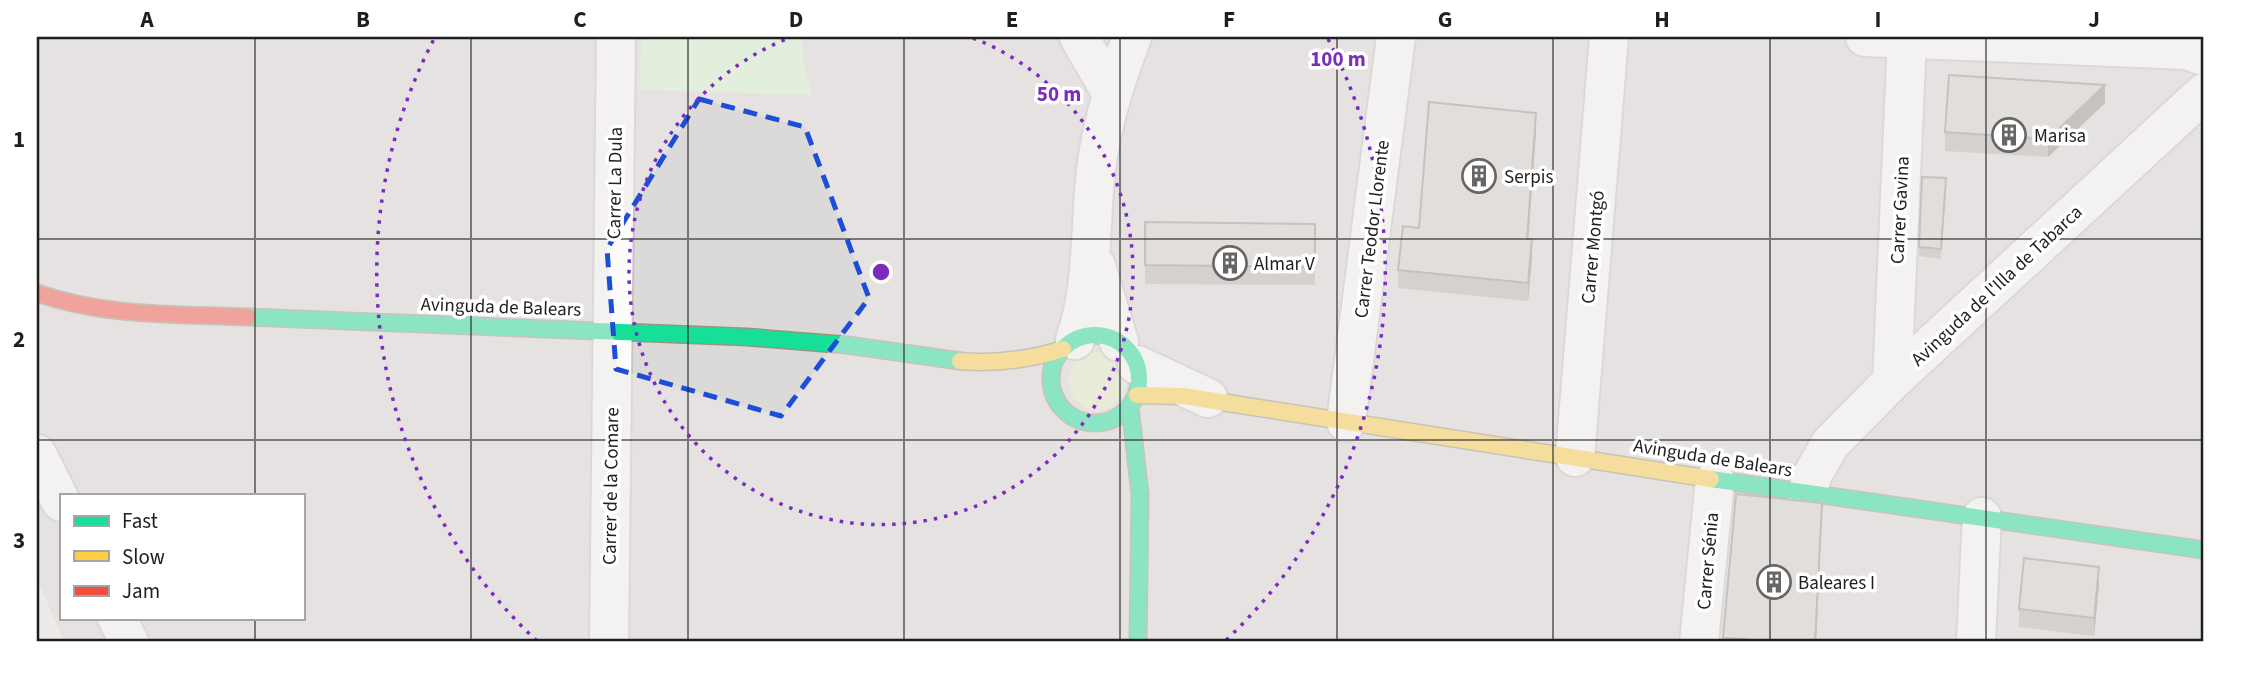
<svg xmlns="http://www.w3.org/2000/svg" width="2241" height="679" viewBox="0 0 2241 679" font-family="'Source Sans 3',sans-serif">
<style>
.residential{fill:#dcdad9;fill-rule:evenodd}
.grass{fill:#dfedc3}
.park{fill:#d5f5d0}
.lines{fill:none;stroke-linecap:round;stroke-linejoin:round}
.street-casing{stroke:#c6c5c3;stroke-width:42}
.fast-casing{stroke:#98967e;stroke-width:19}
.slow-casing{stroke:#98967e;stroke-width:19}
.jam-casing{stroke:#98967e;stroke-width:19}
.street{stroke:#fcfcfb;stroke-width:38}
.fast{stroke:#16e098;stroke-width:16}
.slow{stroke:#ffcf43;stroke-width:16}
.jam{stroke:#f24e42;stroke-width:16}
.wall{fill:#b6b3b1}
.shaded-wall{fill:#949290}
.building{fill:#d4d0ce;stroke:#949290;stroke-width:2}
.marked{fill:none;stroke:#1d4ed8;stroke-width:5;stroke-dasharray:14 9;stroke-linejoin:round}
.grid{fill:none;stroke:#1f1f1f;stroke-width:2;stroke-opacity:0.55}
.ring{fill:none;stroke:#7b2cbf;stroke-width:3.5;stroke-dasharray:3.5 7}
.labels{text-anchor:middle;stroke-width:7;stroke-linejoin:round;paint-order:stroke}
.poi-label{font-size:19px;fill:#1f1f1f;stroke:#fff;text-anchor:start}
.street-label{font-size:19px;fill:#1f1f1f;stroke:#fff}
.centre{fill:#7b2cbf;stroke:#fff;stroke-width:3.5}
.ring-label{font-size:21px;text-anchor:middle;font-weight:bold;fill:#7b2cbf;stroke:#fff;stroke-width:7;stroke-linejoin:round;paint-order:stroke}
.neatline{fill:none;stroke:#1f1f1f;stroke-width:2.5}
.grid-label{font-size:23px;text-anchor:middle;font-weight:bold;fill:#1f1f1f}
</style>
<rect width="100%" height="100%" fill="#edeae7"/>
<path class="residential" d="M37,37h2167v605h-2140l-27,-64zM61,495h242v123h-242z"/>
<path class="grass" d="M1068 381a29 29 0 1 1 58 0a29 29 0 1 1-58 0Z"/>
<path class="park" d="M641,37h161l1,23 9,35 -172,-5z"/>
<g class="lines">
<g class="street-casing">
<path id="street" d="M1079,37l33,57
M1865,37l322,13 17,6
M1096,266l23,76
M1075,340c17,-49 15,-97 19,-148 3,-54 19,-105 38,-155
M1137,365l71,33
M1892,381l15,-342
M1346,422l50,-385
M37,454l24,48
M1575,457l34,-420
M1807,493l6,-19 17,-30 62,-63 312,-288
M117,618l12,24
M609,642l7,-605
M1699,642l16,-162
M1976,642l6,-125"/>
</g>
<g class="fast-casing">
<path id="fast" d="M248,317l499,20 100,8 113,16
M1051 379a44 44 0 1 1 88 0a44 44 0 1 1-88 0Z
M1130,407l10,87 -2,148
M1711,479l493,71"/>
</g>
<g class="slow-casing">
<path id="slow" d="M960,361c36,3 69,-1 103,-12
M1137,395l46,1 528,83"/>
</g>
<g class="jam-casing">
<path id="jam" d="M37,293c68,24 140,21 211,24"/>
</g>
<use href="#street" class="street"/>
<use href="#fast" class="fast"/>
<use href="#slow" class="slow"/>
<use href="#jam" class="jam"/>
</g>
<path class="wall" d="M2105,103l-57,54 -103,-6v-19z
M1536,132l-8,107 4,19 -4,43 -130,-13v-18l21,-42z
M1946,187l-5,72 -22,-3v-9z
M1145,222l170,2v61l-170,-1z
M1822,521l-6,121h-93v-4z
M2099,585l-5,51 -75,-9v-18z"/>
<path class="shaded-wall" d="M2105,85v18l-57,54v-18z
M1536,113v19l-9,125v-18z
M1532,239v19l-4,43v-18z
M1822,503l-6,139h-1z
M2099,567v18l-5,51v-18z"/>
<path class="building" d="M1949,75l156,10 -57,54 -103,-7z
M1429,102l107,11 -9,126h5l-4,44 -130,-13 5,-44 16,2z
M1922,177l24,1 -5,71 -22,-2z
M1145,222l170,2v43l-170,-2z
M1736,494l86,9 -7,139h-68v-3l-24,-1z
M2024,558l75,9 -5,51 -75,-9z"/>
<path d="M0 0H2241V679H0ZM699,99l106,28 64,171 -88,118 -165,-47 -9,-120z" fill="#edeae7" fill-opacity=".55" fill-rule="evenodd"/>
<path class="marked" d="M699,99l106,28 64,171 -88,118 -165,-47 -9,-120z"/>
<path class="grid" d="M255,37v458M471,37v605M688,37v605M904,37v605M1120,37v605M1337,37v605M1553,37v605M1770,37v605M1986,37v605M37,239h2167M37,440h2167M255,618v24"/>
<g class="ring">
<path d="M973 38A252 252 0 1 1 789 38"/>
<path d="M537 641A504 504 0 0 1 434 39M1328 39A504 504 0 0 1 1225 641"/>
</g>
<defs>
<g id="building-ring" transform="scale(1.75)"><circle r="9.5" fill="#fff" stroke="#676665" stroke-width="1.5"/><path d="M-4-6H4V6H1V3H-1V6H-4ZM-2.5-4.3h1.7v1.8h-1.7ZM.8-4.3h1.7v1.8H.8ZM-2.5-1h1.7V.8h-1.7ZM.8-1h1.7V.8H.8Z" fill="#676665"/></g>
</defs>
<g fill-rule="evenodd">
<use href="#building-ring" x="2009" y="135"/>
<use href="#building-ring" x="1479" y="176"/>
<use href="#building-ring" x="1230" y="263"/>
<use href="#building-ring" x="1774" y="582"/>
</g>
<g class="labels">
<g class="poi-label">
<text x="2034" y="142">Marisa</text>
<text x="1504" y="183">Serpis</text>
<text x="1254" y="270">Almar V</text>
<text x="1798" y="589">Baleares I</text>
</g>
<g class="street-label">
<text transform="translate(614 183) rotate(-89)" y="7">Carrer La Dula</text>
<text transform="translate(1899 210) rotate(-87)" y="7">Carrer Gavina</text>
<text transform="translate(1371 229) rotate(-83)" y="7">Carrer Teodor Llorente</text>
<text transform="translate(1592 247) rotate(-85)" y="7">Carrer Montgó</text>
<text transform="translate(1996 285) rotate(-43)" y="7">Avinguda de l'Illa de Tabarca</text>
<text transform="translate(501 306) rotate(2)" y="7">Avinguda de Balears</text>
<text transform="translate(1713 457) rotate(9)" y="7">Avinguda de Balears</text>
<text transform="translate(610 486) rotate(-89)" y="7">Carrer de la Comare</text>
<text transform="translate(1707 561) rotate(-85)" y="7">Carrer Sénia</text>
</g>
</g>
<circle cx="881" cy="272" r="10" class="centre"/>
<g class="ring-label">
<text x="1338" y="66">100 m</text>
<text x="1059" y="101">50 m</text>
</g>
<rect width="2241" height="679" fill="none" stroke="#ffffff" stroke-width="77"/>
<rect x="60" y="494" width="245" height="126" fill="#ffffff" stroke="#a5a5a5" stroke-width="2"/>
<rect x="74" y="516" width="35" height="10" fill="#16e098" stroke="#a5a5a5" stroke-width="2"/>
<text x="122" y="528" font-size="21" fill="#1f1f1f">Fast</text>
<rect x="74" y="551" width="35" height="10" fill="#ffcf43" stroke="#a5a5a5" stroke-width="2"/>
<text x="122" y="564" font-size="21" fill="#1f1f1f">Slow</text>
<rect x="74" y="586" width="35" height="10" fill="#f24e42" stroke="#a5a5a5" stroke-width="2"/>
<text x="122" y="598" font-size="21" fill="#1f1f1f">Jam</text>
<rect x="38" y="38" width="2164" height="602" class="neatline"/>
<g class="grid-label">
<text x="147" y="27">A</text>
<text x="363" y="27">B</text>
<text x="580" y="27">C</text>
<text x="796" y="27">D</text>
<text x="1012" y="27">E</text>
<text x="1229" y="27">F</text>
<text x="1445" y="27">G</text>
<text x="1662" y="27">H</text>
<text x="1878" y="27">I</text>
<text x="2094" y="27">J</text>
<text x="19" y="147">1</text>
<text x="19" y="347">2</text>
<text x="19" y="548">3</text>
</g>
</svg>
